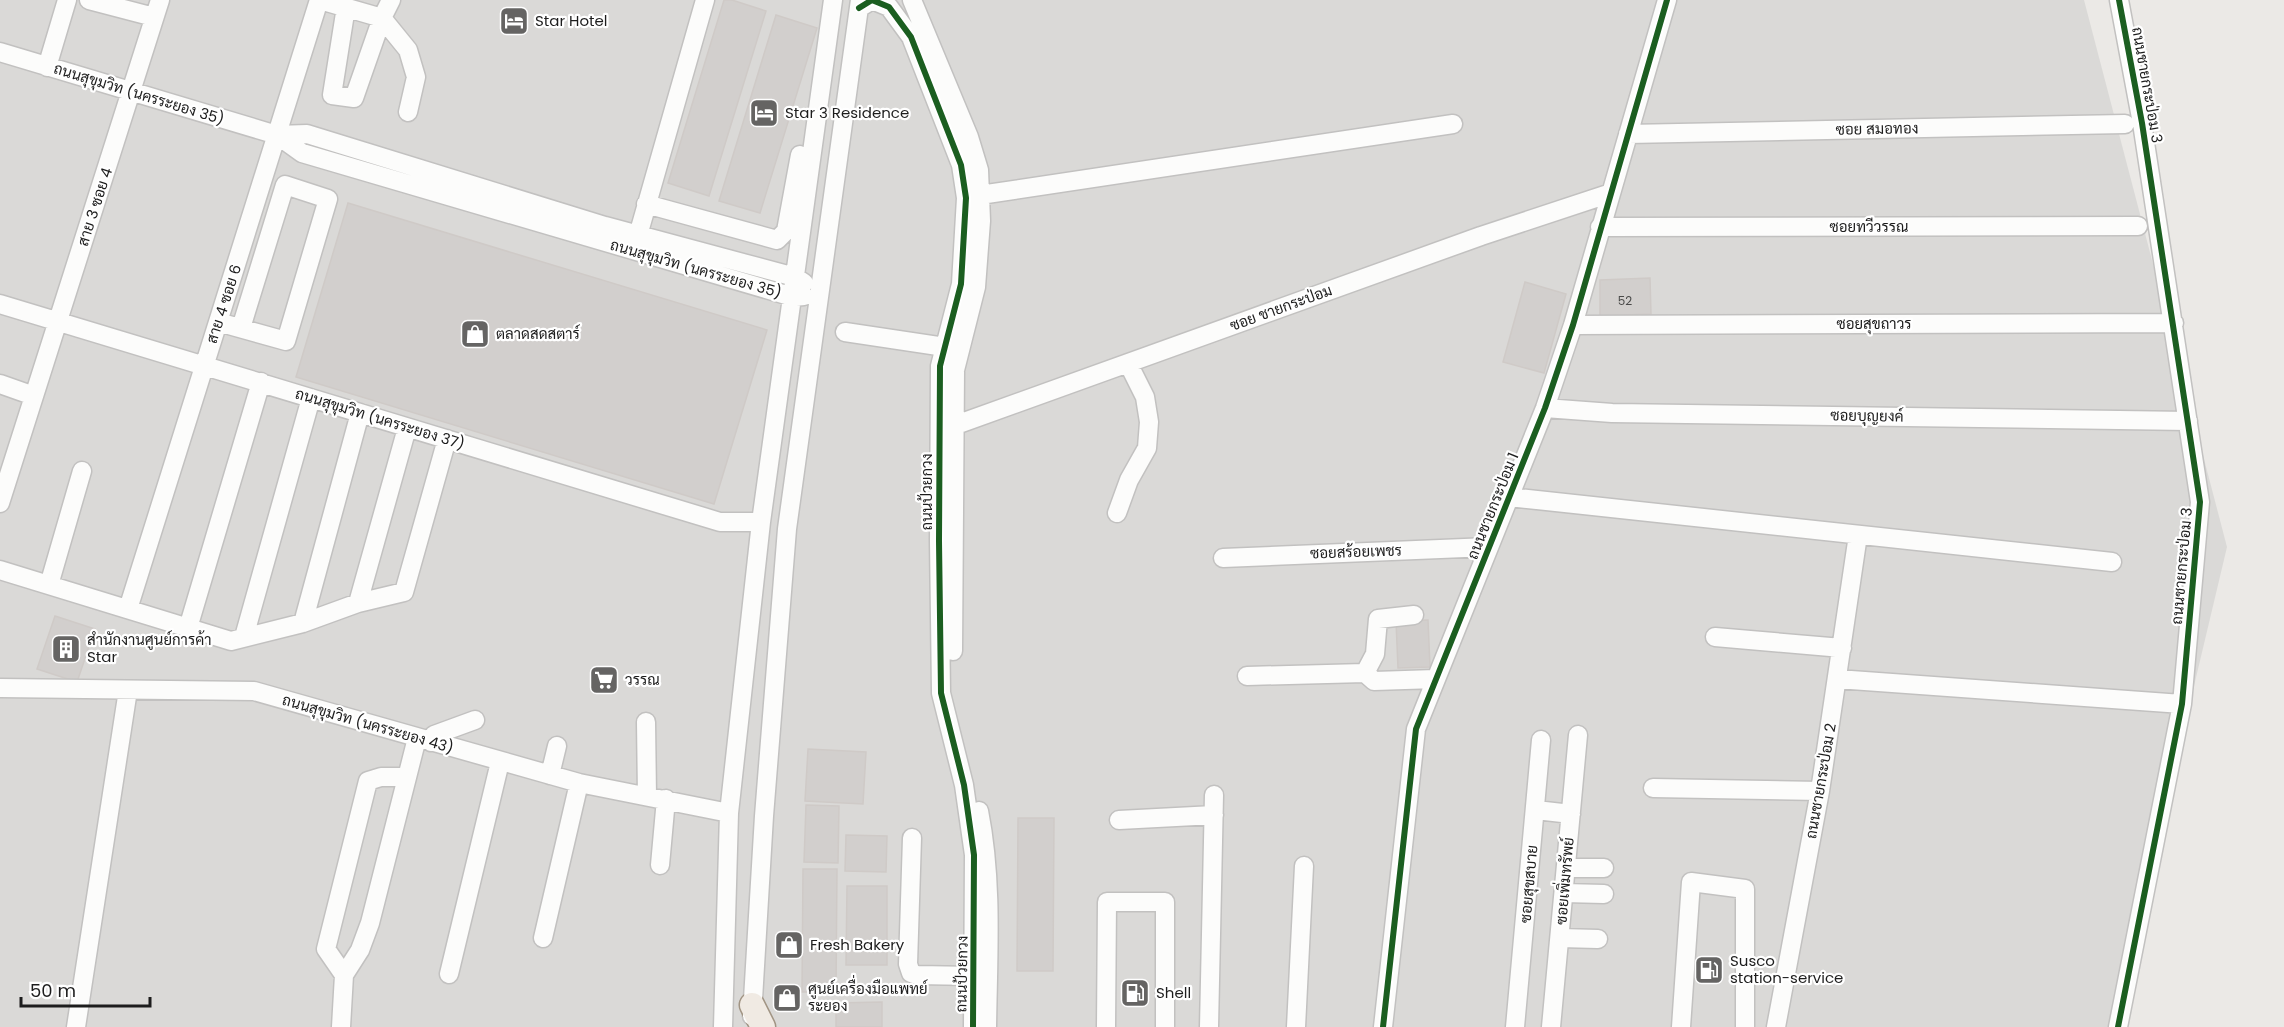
<svg xmlns="http://www.w3.org/2000/svg" width="2284" height="1027" viewBox="0 0 2284 1027" font-family="Poppins,Sarabun,sans-serif">
<style>
.residential{fill:#dad9d7}
.building{fill:#d2cfcd;stroke:#cfcac7;stroke-width:1.5}
.lines{fill:none;stroke-linecap:round;stroke-linejoin:round}
.minor-casing{stroke:#c2c1c0;stroke-width:21}
.major-casing{stroke:#a19483;stroke-width:27}
.minor{stroke:#fcfcfb;stroke-width:18}
.major{stroke:#f0eae3;stroke-width:24}
.cycleway-casing{stroke:#fff;stroke-width:10}
.cycleway{stroke:#1b5e20;stroke-width:6}
.labels{text-anchor:middle;stroke-width:4.5;stroke-linejoin:round;paint-order:stroke}
.number-label{font-size:12px;fill:#4a4a49}
.poi-label{font-size:15px;fill:#1d1d1d;stroke:#fff;text-anchor:start}
.street-label{font-size:15px;fill:#1d1d1d;stroke:#fff}
</style>
<rect width="100%" height="100%" fill="#ebe9e6"/>
<path class="residential" d="M0,0h2084l143,547 -114,480h-2113z"/>
<path class="building" d="M724,0h8l34,11 -57,185 -41,-13z
M776,15l41,13 -57,185 -41,-12z
M348,203l419,127 -53,174 -418,-127z
M1650,278l1,36 -51,2v-36z
M1525,282l41,12 -22,79 -41,-11z
M55,616l40,13 -18,53 -40,-13z
M1428,620l2,47 -32,1 -2,-47z
M808,749l58,3 -3,52 -58,-3z
M806,805l33,1 -1,57 -34,-1z
M1018,818h36l-1,153h-36z
M846,835l41,1 -1,36 -41,-1z
M803,869h34l-1,123h-34z
M847,886h40v79h-41z
M882,1002v25h-46v-24z"/>
<g class="lines">
<g class="minor-casing">
<path id="minor" d="M89,0l65,17
M320,0l62,18 26,32 8,27 -8,35
M912,0l57,137 10,33 2,51 -5,66 -21,83 -2,281
M346,7l-14,88 22,3 28,-80 9,-18
M859,8l13,-8 17,7 22,30 50,128 5,33 -5,86 -21,82 -1,175 2,152 23,92 10,70 -1,172
M0,52l277,83 30,-1 298,92 190,51 9,6
M47,67l20,-67
M1628,134l497,-10
M277,135l25,18 491,144 11,-1
M980,195l473,-71
M646,204l131,36 9,-9 14,-76
M1600,227l538,-1
M635,246l70,-246
M0,304l720,218h41
M218,322l68,19 42,-142 -43,-14 -44,143
M1573,325l601,-2
M845,332l100,15
M0,384l34,12
M1545,408l67,5 576,8
M953,426l528,-190 130,-43
M1509,497l603,65
M0,503l160,-503
M1117,513l12,-33 18,-32 2,-26 -4,-25 -17,-34
M1223,558l266,-11
M0,570l231,71 72,-18 55,-20 46,-11 43,-153
M49,585l33,-114
M358,603l49,-175
M128,609l191,-609
M303,623l57,-210
M188,628l73,-246
M244,637l67,-239
M1715,637l127,11
M1365,673l10,-19 3,-35 36,-4
M1247,676l118,-3 9,8 62,-2
M1837,679l345,25
M0,688l254,3 325,92 150,30
M646,722l1,74
M431,742l3,-7 41,-15
M550,775l7,-29
M1653,788l167,3
M1536,810l35,4
M979,811c14,71 9,144 8,216
M1119,820l95,-5
M912,838l-4,126 3,9 6,2 57,1
M660,865l6,-66
M1566,868h38
M1564,893l40,1
M543,938l36,-155
M1560,938l38,1
M449,974l51,-212
M344,975l-18,-26 42,-168 13,-4h24
M752,1016l12,-200 23,-287 73,-529
M76,1027l52,-337
M341,1027l3,-52 16,-25 10,-27 47,-185
M723,1027l6,-214 32,-291 72,-522
M1106,1027l1,-125h58v125
M1209,1027l5,-232
M1296,1027l8,-161
M1383,1027l33,-298 129,-321 28,-83 94,-325
M1515,1027l26,-287
M1551,1027l27,-292
M1681,1027l10,-145 54,7v138
M1776,1027l44,-236 38,-256
M2118,1027l64,-323 18,-202 -58,-379 -23,-123"/>
</g>
<g class="major-casing">
<path id="major" d="M752,1005l11,22"/>
</g>
<use href="#minor" class="minor"/>
<use href="#major" class="major"/>
<g class="cycleway-casing">
<path id="cycleway" d="M859,8l13,-8 17,7 22,30 50,128 5,33 -5,86 -21,82 -1,175 2,152 23,92 10,70 -1,172
M1383,1027l33,-298 129,-321 28,-83 94,-325
M2118,1027l64,-323 18,-202 -58,-379 -23,-123"/>
</g>
<use href="#cycleway" class="cycleway"/>
</g>
<defs>
<g id="hotel-square" transform="scale(1.5)"><rect x="-9" y="-9" width="18" height="18" rx="4" fill="#656463" stroke="#fff"/><path d="M-6-4.5h1.5V1H6V5H4.5V3h-9V5H-6ZM-4 0a1.8 1.8 0 1 1 3.6 0ZM.5 0V-2.5h3Q6-2.5 6 0Z" fill="#fff"/></g>
<g id="shop-square" transform="scale(1.5)"><rect x="-9" y="-9" width="18" height="18" rx="4" fill="#656463" stroke="#fff"/><path d="M-5-2.5h2.3a2.7 3.5 0 0 1 5.4 0H5L5.5 6h-11ZM-1.5-2.5h3a1.5 2.3 0 0 0-3 0Z" fill="#fff"/></g>
<g id="building-square" transform="scale(1.5)"><rect x="-9" y="-9" width="18" height="18" rx="4" fill="#656463" stroke="#fff"/><path d="M-4-6H4V6H1V3H-1V6H-4ZM-2.5-4.3h1.7v1.8h-1.7ZM.8-4.3h1.7v1.8H.8ZM-2.5-1h1.7V.8h-1.7ZM.8-1h1.7V.8H.8Z" fill="#fff"/></g>
<g id="supermarket-square" transform="scale(1.5)"><rect x="-9" y="-9" width="18" height="18" rx="4" fill="#656463" stroke="#fff"/><path d="M-6-5.5h2.5l.6 2H6L4.5 2H-2.5L-4.4-4H-6ZM-1.5 3.2a1.3 1.3 0 1 0 .1 0ZM3 3.2a1.3 1.3 0 1 0 .1 0Z" fill="#fff"/></g>
<g id="fuel-square" transform="scale(1.5)"><rect x="-9" y="-9" width="18" height="18" rx="4" fill="#656463" stroke="#fff"/><path d="M-5.5-6h7V0h2V4h1.3V-2.5L3-4.5l.8-.8L6-3V5H2.5V1h-1V6h-7ZM-4.2-4.7v3.2H.2V-4.7Z" fill="#fff"/></g>
</defs>
<g fill-rule="evenodd">
<use href="#hotel-square" x="514" y="21"/>
<use href="#hotel-square" x="764" y="113"/>
<use href="#shop-square" x="475" y="334"/>
<use href="#building-square" x="66" y="649"/>
<use href="#supermarket-square" x="604" y="680"/>
<use href="#shop-square" x="789" y="945"/>
<use href="#fuel-square" x="1709" y="970"/>
<use href="#fuel-square" x="1135" y="993"/>
<use href="#shop-square" x="787" y="998"/>
</g>
<g class="labels">
<g class="number-label">
<text x="1625" y="305">52</text>
</g>
<g class="poi-label">
<text x="535" y="26">Star Hotel</text>
<text x="785" y="118">Star 3 Residence</text>
<text x="496" y="339">ตลาดสดสตาร์</text>
<text x="87" y="645">สำนักงานศูนย์การค้า<tspan x="87" dy="17">Star</tspan></text>
<text x="625" y="685">วรรณ</text>
<text x="810" y="950">Fresh Bakery</text>
<text x="1730" y="966">Susco<tspan x="1730" dy="17">station-service</tspan></text>
<text x="808" y="994">ศูนย์เครื่องมือแพทย์<tspan x="808" dy="17">ระยอง</tspan></text>
<text x="1156" y="998">Shell</text>
</g>
<g class="street-label">
<text transform="translate(2147 85) rotate(80)" y="5">ถนนชายกระป่อม 3</text>
<text transform="translate(139 94) rotate(17)" y="5">ถนนสุขุมวิท (นครระยอง 35)</text>
<text transform="translate(1877 129) rotate(-1)" y="5">ซอย สมอทอง</text>
<text transform="translate(95 207) rotate(-72)" y="5">สาย 3 ซอย 4</text>
<text x="1869" y="232">ซอยทวีวรรณ</text>
<text transform="translate(696 269) rotate(16)" y="5">ถนนสุขุมวิท (นครระยอง 35)</text>
<text transform="translate(224 304) rotate(-72)" y="5">สาย 4 ซอย 6</text>
<text transform="translate(1281 308) rotate(-20)" y="5">ซอย ชายกระป่อม</text>
<text x="1874" y="329">ซอยสุขถาวร</text>
<text transform="translate(1867 416) rotate(1)" y="5">ซอยบุญยงค์</text>
<text transform="translate(380 419) rotate(17)" y="5">ถนนสุขุมวิท (นครระยอง 37)</text>
<text transform="translate(927 492) rotate(-90)" y="5">ถนนป้วยกวง</text>
<text transform="translate(1493 506) rotate(-68)" y="5">ถนนชายกระป่อม 1</text>
<text transform="translate(1356 552) rotate(-2)" y="5">ซอยสร้อยเพชร</text>
<text transform="translate(2182 566) rotate(-85)" y="5">ถนนชายกระป่อม 3</text>
<text transform="translate(368 724) rotate(16)" y="5">ถนนสุขุมวิท (นครระยอง 43)</text>
<text transform="translate(1821 781) rotate(-80)" y="5">ถนนชายกระป่อม 2</text>
<text transform="translate(1565 881) rotate(-85)" y="5">ซอยเพิ่มทรัพย์</text>
<text transform="translate(1529 884) rotate(-85)" y="5">ซอยสุขสบาย</text>
<text transform="translate(962 974) rotate(-89)" y="5">ถนนป้วยกวง</text>
</g>
</g>
<path d="M21 997v9h129v-9" fill="none" stroke="#1d1d1d" stroke-width="3"/>
<text x="30" y="997" font-size="18" fill="#1d1d1d" stroke="#ffffff" stroke-width="4.5" paint-order="stroke">50 m</text>
</svg>
